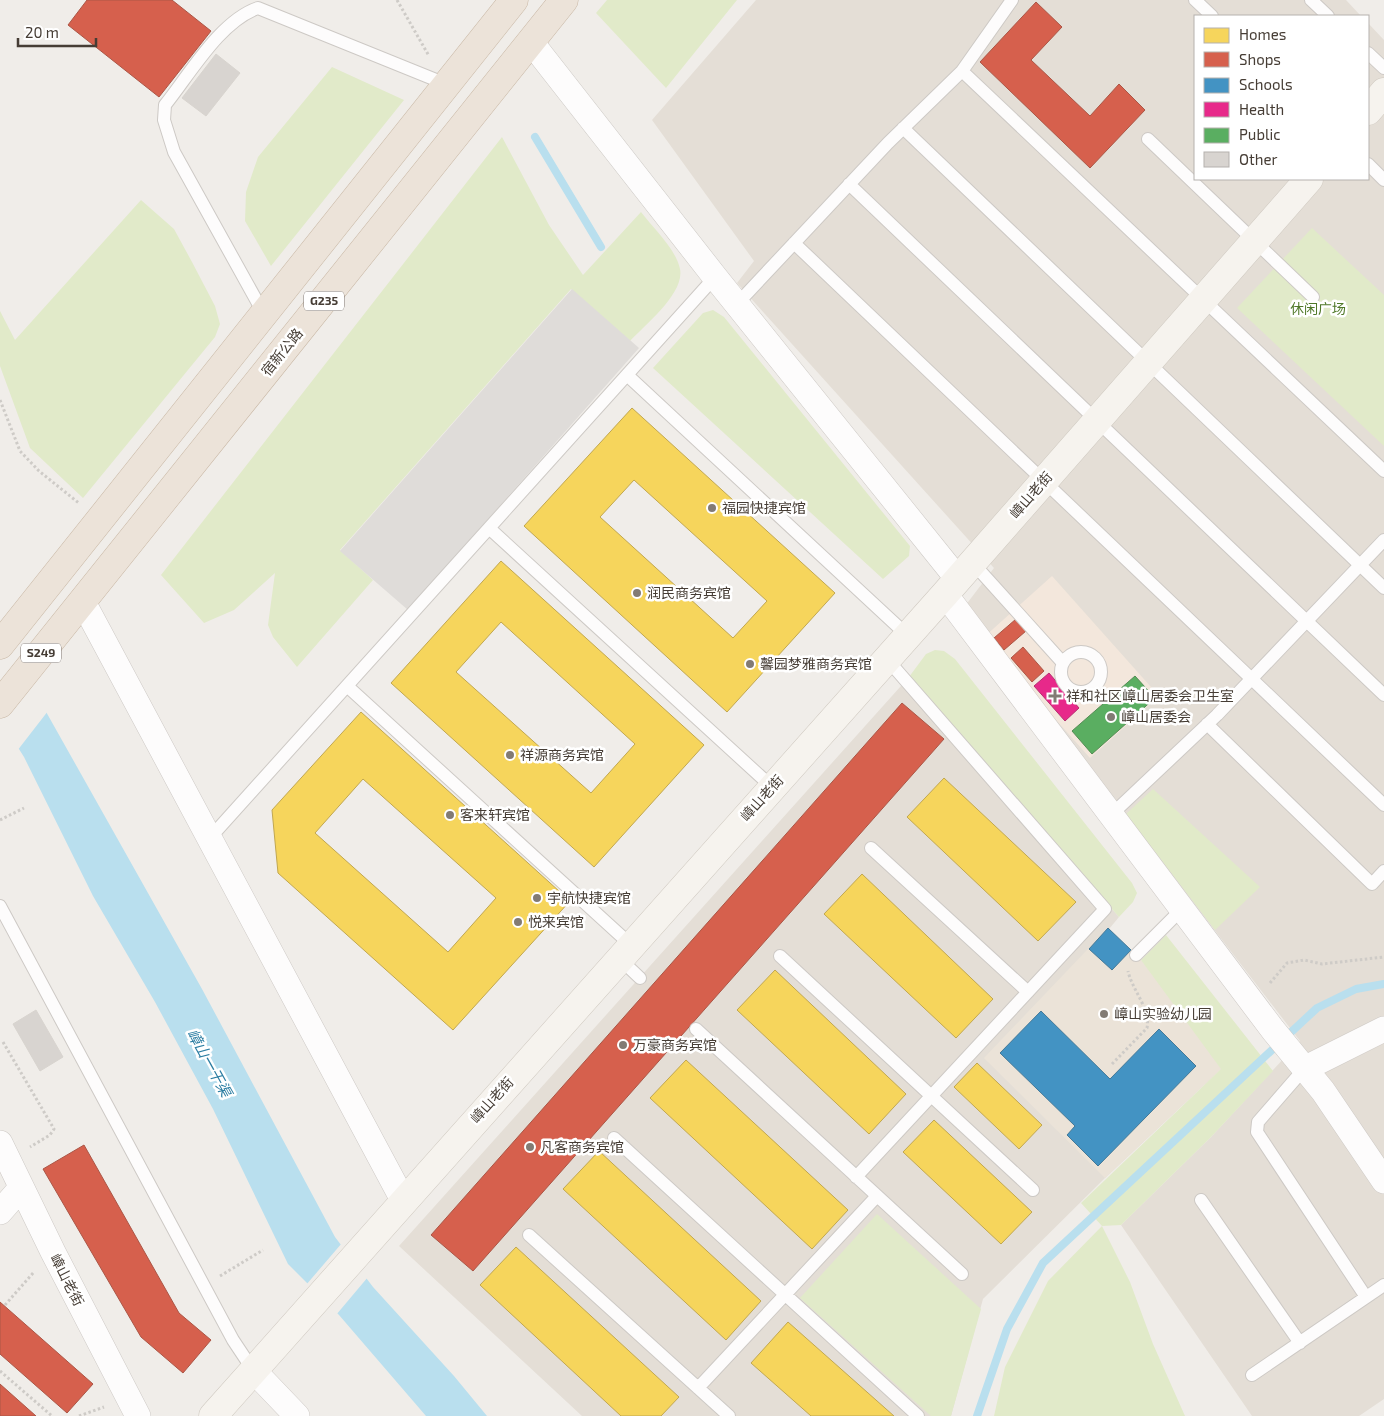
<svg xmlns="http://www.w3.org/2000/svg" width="1384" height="1416" viewBox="0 0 1384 1416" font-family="'Exo 2','Noto Sans SC',sans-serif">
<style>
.residential{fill:#e4ded6}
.commercial{fill:#f3e7dc}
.education{fill:#ebe3d8}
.green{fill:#e1eac9}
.parking{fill:#dfdcd9}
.water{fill:#b9dfee}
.pier{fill:#f0ede9}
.homes{fill:#f6d55c;stroke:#c1a750;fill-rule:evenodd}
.shops{fill:#d6604d;stroke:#ab5646}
.schools{fill:#4393c3;stroke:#447998}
.health{fill:#e7298a;stroke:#b72f70}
.public{fill:#5aae61;stroke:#548c54}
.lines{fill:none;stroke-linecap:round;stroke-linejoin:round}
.stream{stroke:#b9dfee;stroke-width:8}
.building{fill:#d8d4d0;stroke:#d8d4cf}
.lane-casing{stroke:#cdc9c5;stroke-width:14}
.street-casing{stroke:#cdc9c5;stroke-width:26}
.secondary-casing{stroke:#cfc9c0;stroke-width:29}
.highway-casing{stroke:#c8b7a4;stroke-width:29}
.path{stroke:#cecbc7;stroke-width:3;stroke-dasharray:2.5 2.5;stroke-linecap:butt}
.lane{stroke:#fdfcfc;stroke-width:12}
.street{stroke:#fdfcfc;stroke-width:25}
.secondary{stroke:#f6f3ee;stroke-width:28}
.highway{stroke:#ece3d9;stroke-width:28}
.poi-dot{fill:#827b74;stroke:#fff;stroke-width:2}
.labels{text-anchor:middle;stroke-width:5;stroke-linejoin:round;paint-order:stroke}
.shield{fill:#fff;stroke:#7e7772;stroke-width:1}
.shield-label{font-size:12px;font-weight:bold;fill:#463d35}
.park-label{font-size:14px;fill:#4f7828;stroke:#fff}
.street-label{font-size:14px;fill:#463d35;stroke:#fff}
.poi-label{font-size:14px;fill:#463d35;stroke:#fff;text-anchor:start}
.water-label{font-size:15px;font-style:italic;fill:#2b7da2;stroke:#fff}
</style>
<rect width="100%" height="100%" fill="#f0ede9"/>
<path class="residential" d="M756,0h590l15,16h-166v163h173v-156l16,17v1359l-25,17h-107l-131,-191 90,-88 89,-96 -335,-435 29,-38 -257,-285 17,-22 -102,-141z
M909,677l210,240 -10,12 43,42 69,98 -116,109 -122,121 -32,117h-369l-183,-170z"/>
<path class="commercial" d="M1052,576l107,120 -69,62 -107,-120z"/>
<path class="education" d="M1108,928l44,43 69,98 -116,109 -121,-120z"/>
<path class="green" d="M607,0h130l-71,88 -70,-75z
M332,67l72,33 -133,166 -26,-45 1,-29 12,-35z
M502,137l47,88 34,50 58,-63c12,16 35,37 39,57 5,24 -35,56 -50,72l-59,-52 -231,261 33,30 -76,87 -24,-30 -5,-12 7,-52 -41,37 -30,13 -43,-48z
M141,200l33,29 18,33 23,44 5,18 -5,13 -132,161 -53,-50 -30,-82v-55l15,29z
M1312,228l72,67v151l-147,-138z
M713,310l11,7 186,229 -1,10 -26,23 -230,-211 50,-55z
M935,650l9,1 11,8 177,224 5,10 -4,9 -14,15 -210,-240 17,-23z
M1153,789l107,98 -45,43 -89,-116z
M1166,935l107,136 -62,66 -90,88 -19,1 28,56 23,62 32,72h-191l11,-49 43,-86 54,-55 -21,-23 140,-134 -80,-109z
M877,1214l104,95 -30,107h-20l-131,-118z"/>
<path class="parking" d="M572,289l67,59 -231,262 -68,-59z"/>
<path class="water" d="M0,630l202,359 133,248 38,50 81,89 33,40h-61l-87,-101 -51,-51 -75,-155 -58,-107 -62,-106 -69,-139 -24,-38z"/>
<path class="pier" d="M0,627l48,84 -31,40 -17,-27z
M342,1243l26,34 -32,38 -30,-30z"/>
<path class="homes" d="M632,408l203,185 -108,119 -203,-186zM634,480l133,121 -34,37 -133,-121z
M501,561l203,184 -110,122 -203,-184zM501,622l134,122 -44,49 -135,-121z
M361,712l209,189 -117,129 -175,-157 -6,-63zM363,779l133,119 -48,54 -133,-119z
M944,778l132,124 -38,39 -131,-124z
M862,874l131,125 -37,39 -132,-124z
M775,970l131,124 -37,40 -132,-124z
M686,1060l162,150 -36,39 -162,-151z
M977,1063l65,62 -23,24 -65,-62z
M934,1120l98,92 -31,32 -98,-92z
M599,1151l162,150 -35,39 -163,-151z
M516,1247l163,150 -18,19h-40l-141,-131z
M788,1322l106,94h-83l-60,-53z"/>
<path class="shops" d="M87,0h85l39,31 -52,66 -91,-72z
M1036,2l26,25 -31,33 59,56 29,-32 26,26 -55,58 -110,-106z
M1016,619l10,12 -22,19 -10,-12z
M1023,647l21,24 -12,11 -21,-24z
M902,703l42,36 -471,532 -42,-36z
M84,1145l95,168 32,27 -28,33 -42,-36 -98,-168z
M0,1302l93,82 -26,29 -67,-59z
M0,1384l36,32h-36z"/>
<path class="schools" d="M1108,928l23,22 -19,20 -23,-21z
M1041,1011l69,68 49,-50 37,37 -98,100 -31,-31 8,-9 -75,-73z"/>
<path class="health" d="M1049,673l30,35 -14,13 -31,-35z"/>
<path class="public" d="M1135,676l20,22 -63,56 -20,-23z"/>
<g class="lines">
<path class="stream" d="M535,137l66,110
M977,1416l30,-87 36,-66 274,-255 39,-19 28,-5"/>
</g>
<path class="building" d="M216,54l24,19 -34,43 -24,-18z
M36,1010l27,47 -23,14 -27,-47z"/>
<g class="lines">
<g class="lane-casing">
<path id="lane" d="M1195,0l17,16
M1311,0l17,16
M1368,53l16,15
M962,71l422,400
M903,128l481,460
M1148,139l165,158
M1368,164l16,16
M849,184l535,511
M794,243l590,562
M737,304l151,-161 74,-72 50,-71
M264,314l-90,-162 -10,-32 1,-15c25,-31 55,-84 93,-97l188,76
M627,375l280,260
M489,528l283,259
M972,562l91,101
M1061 672a20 20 0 1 1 40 0a20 20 0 1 1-40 0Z
M347,686l284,259
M1207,724l165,160 12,-13
M1111,815l106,-100 167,-175
M209,839l506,-562
M871,848l157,144
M0,906l233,434 20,30
M1136,955l46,-46
M780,956l253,234
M619,958l21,20
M696,1029l266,245
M1304,1069l-46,53 -1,10 109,165
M614,1138l304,278
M856,1177l249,-268 -219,-251
M1201,1200l99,143
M529,1235l200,181
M1252,1375l132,-90
M698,1388l179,-192"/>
</g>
<g class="street-casing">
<path id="street" d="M531,42l184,235 242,301
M945,594l328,436 50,61 61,90
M83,602l320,598
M1304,1069l80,-40
M0,1143l53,109 85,164
M0,1212l21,-24
M253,1370l44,46"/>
</g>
<g class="secondary-casing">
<path id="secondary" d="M1368,111l16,-19
M213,1416l732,-822 364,-415"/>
</g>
<g class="highway-casing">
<path id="highway" d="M0,645l514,-645
M0,704l564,-704"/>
</g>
<path class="path" d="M397,0l32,56
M0,400l20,51 19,20 41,33
M0,820l24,-12
M1270,983l17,-20 17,-3 18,4 62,-7
M3,1042l51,87 -4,6 -20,12
M1112,1064l35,-36c4,-19 -15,-38 -19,-57
M220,1276l43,-26
M5,1305l29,-33
M0,1371l52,45
M79,1416l25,-9"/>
<use href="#lane" class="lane"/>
<use href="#street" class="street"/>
<use href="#secondary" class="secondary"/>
<use href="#highway" class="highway"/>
</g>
<g class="poi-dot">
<circle cx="712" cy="508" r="5"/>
<circle cx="637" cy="593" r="5"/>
<circle cx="750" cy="664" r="5"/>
<path d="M1052.5 688.5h5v5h5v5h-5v5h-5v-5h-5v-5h5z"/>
<circle cx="1111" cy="717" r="5"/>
<circle cx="510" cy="755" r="5"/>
<circle cx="450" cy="815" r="5"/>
<circle cx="537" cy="898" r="5"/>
<circle cx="518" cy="922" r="5"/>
<circle cx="1104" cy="1014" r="5"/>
<circle cx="623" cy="1045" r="5"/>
<circle cx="530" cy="1147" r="5"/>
</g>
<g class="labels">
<g class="shield">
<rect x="304" y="291.5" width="40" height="19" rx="4"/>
<rect x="21" y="643.5" width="40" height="19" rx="4"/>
</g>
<g class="shield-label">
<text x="324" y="305">G235</text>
<text x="41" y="657">S249</text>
</g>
<g class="park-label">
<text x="1318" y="314">休闲广场</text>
</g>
<g class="street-label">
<text transform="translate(282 352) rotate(-51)" y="5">宿新公路</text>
<text transform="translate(1031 495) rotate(-49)" y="5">嶂山老街</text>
<text transform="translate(762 798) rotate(-48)" y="5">嶂山老街</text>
<text transform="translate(492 1100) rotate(-48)" y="5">嶂山老街</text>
<text transform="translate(67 1280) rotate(63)" y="5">嶂山老街</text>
</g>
<g class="poi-label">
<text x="722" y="513">福园快捷宾馆</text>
<text x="647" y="598">润民商务宾馆</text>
<text x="760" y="669">馨园梦雅商务宾馆</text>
<text x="1066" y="701">祥和社区嶂山居委会卫生室</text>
<text x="1121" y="722">嶂山居委会</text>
<text x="520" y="760">祥源商务宾馆</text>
<text x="460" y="820">客来轩宾馆</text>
<text x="547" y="903">宇航快捷宾馆</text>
<text x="528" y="927">悦来宾馆</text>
<text x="1114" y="1019">嶂山实验幼儿园</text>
<text x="633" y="1050">万豪商务宾馆</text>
<text x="540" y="1152">凡客商务宾馆</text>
</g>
<g class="water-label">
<text transform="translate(209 1063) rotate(61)" y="5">嶂山一干渠</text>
</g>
</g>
<rect x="1194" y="15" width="175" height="165" fill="#ffffff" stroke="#b5b1ae"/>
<rect x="1204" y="28" width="25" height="15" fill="#f6d55c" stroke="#b5b1ae"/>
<text x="1239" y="40" font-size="15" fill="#463d35">Homes</text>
<rect x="1204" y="52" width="25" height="15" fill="#d6604d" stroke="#b5b1ae"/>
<text x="1239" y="65" font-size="15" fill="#463d35">Shops</text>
<rect x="1204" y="78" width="25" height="15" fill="#4393c3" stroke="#b5b1ae"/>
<text x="1239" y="90" font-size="15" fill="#463d35">Schools</text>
<rect x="1204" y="102" width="25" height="15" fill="#e7298a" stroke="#b5b1ae"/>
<text x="1239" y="115" font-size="15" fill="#463d35">Health</text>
<rect x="1204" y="128" width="25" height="15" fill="#5aae61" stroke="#b5b1ae"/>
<text x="1239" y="140" font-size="15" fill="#463d35">Public</text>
<rect x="1204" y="152" width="25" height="15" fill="#d8d4d0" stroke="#b5b1ae"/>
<text x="1239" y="165" font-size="15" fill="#463d35">Other</text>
<path d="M18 38v8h78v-8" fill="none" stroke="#463d35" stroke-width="2.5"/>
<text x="25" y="38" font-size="15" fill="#463d35" stroke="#ffffff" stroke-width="4" paint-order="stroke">20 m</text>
</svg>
